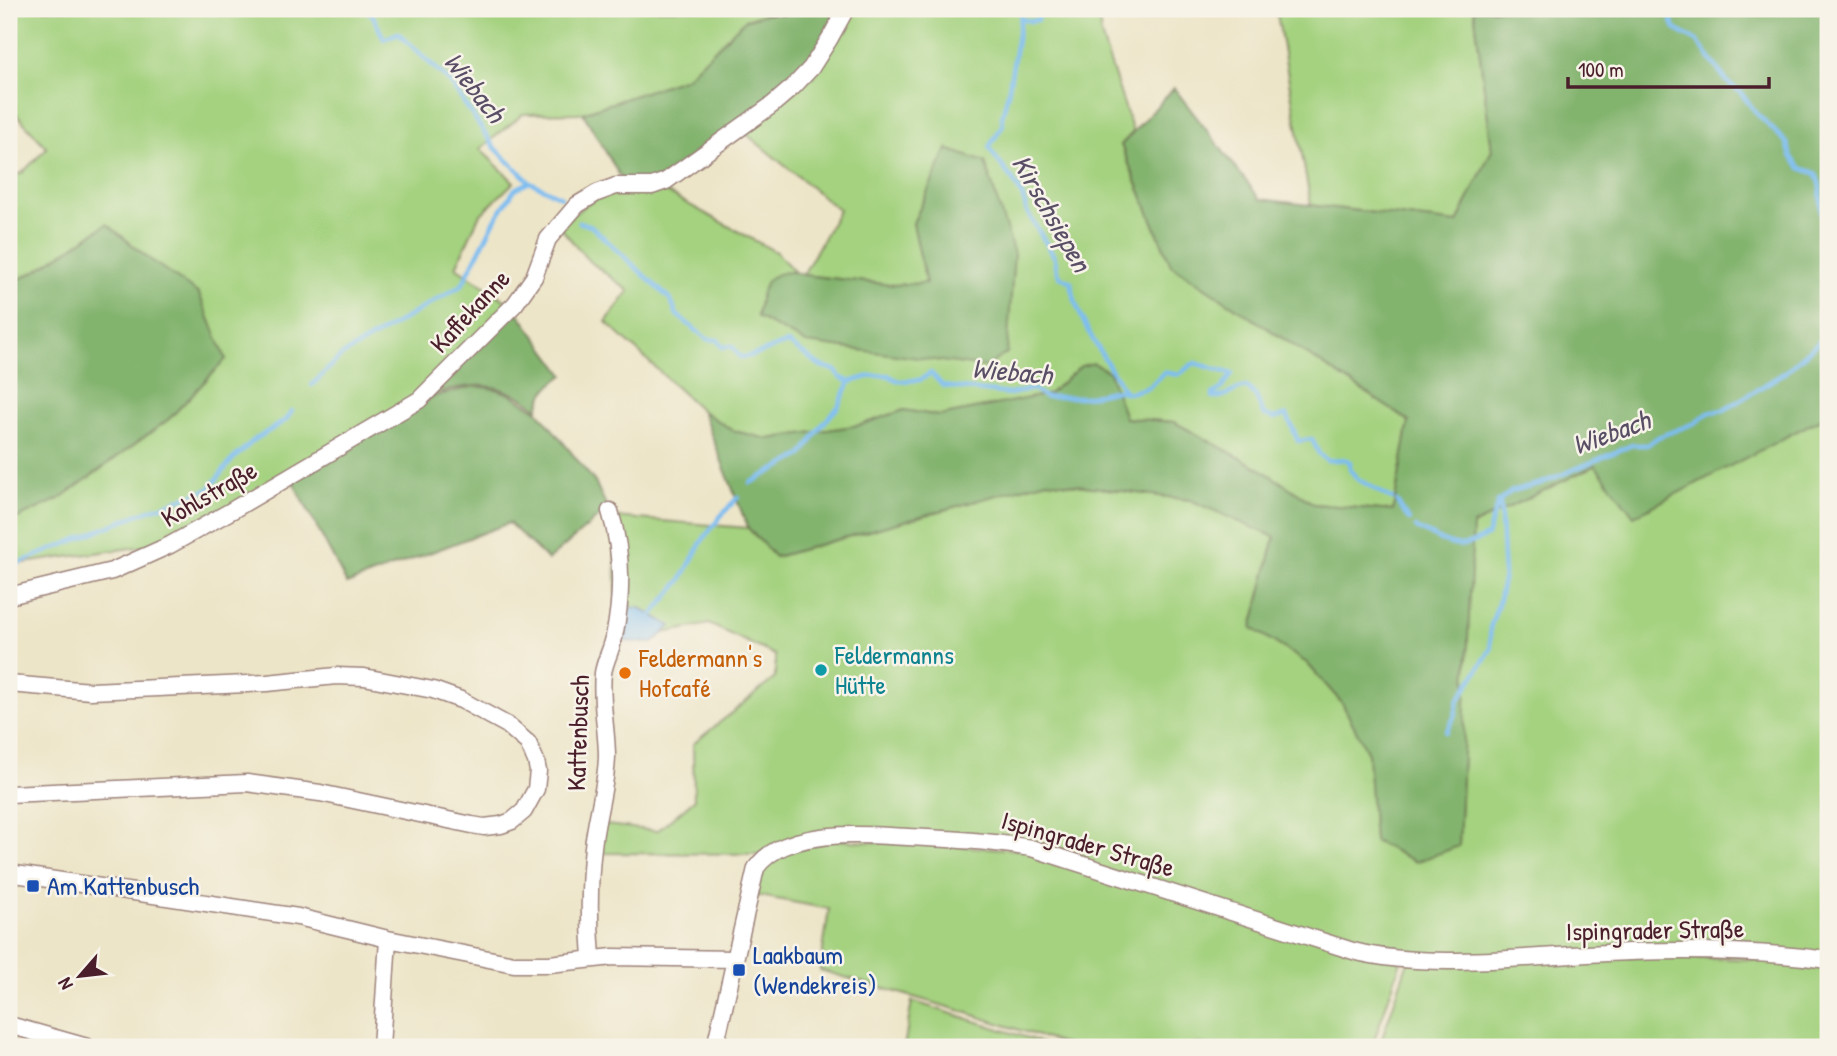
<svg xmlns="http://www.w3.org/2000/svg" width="1837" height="1056" viewBox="0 0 1837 1056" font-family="'Patrick Hand',sans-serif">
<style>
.green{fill:#a4d27f;stroke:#777855;stroke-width:2}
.forest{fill:#83b46e;stroke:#666a4c;stroke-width:2}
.water{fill:#7dbdf1;stroke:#646e8e;stroke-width:2}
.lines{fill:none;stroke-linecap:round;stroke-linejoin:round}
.stream{stroke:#7dbdf1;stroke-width:4.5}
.minor-casing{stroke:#9c827a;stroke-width:19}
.minor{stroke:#fff;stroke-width:16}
.culture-dot{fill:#0f9aa8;stroke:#f7f3e8;stroke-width:2.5}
.food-dot{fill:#e8710a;stroke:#f7f3e8;stroke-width:2.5}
.transit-dot{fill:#1a4fb4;stroke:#f7f3e8;stroke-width:2.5}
.labels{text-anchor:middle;stroke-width:5;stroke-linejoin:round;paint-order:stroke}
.street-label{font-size:26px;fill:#4a1f2b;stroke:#f7f3e8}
.culture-label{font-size:26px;fill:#0d838f;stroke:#f7f3e8;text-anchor:start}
.food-label{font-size:26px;fill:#c56008;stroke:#f7f3e8;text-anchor:start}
.transit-label{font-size:26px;fill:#164399;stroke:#f7f3e8;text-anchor:start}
.water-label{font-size:28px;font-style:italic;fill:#594e66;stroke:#f7f3e8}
</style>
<rect width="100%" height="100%" fill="#f7f3e8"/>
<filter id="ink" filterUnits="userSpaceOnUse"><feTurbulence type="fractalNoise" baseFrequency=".0143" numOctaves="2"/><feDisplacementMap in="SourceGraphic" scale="14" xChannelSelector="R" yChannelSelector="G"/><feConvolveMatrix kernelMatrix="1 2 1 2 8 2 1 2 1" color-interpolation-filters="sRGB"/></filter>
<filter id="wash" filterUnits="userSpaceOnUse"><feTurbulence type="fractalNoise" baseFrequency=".00686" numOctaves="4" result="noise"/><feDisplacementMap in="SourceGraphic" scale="28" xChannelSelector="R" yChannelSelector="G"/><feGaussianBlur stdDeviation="1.57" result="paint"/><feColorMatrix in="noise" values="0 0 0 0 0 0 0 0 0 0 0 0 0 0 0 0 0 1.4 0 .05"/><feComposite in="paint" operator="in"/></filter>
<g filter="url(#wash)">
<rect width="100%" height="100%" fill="#ede5c8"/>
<path class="green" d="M9,9h753l13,2 -30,9 -59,58 -104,35 -59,1 -43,35 34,33 -35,34 -23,51 56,38 -94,93 -251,145 -158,22 2,-44 50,-23 108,-79 57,-60 -78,-101 -41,-34 -71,47 -27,13v-108l13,-3 25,-25 -38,-42z
M849,9h249l3,26 32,97 -12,13 50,120 238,156 -16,90 -79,-7 -55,-36 -85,-46 -49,-4 -16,-46 -28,-6 -32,28 -109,22 -36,-6 -44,15 -92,14 -34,-8 -32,-20 -96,-89 23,-31 -41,-31 -29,-34 39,-31 59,-8 119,65 18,19c-30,6 -32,18 -37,46l229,50 -38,-218 -35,74 13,60 -32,2 -91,-10 36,-65 -99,-81z
M1226,9h248l18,141 -35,73 -146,-18 -34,-191 -44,1z
M1828,415v292l-8,2 8,59v188h-322l-138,-3 -335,-106 -163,-14 -109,21 -166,-1 4,-29 58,7 37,-31 -1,-56 82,-66v-23l-66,-31 -91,18 -4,-125 134,11 28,29 271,-76 143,19 85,37 -23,91 55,35 35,40 26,50 6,88 85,4 13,-320 124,-60 142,-4z
M832,840l196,10 373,111 -29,86h-161l-10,-3 -32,3h-97l-117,-38 -135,-39 9,-61 -74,-14 8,-26 11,-14z
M1592,956l236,5v86h-449l29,-86z
M912,1001l119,38 20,8h-147z"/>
<path class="forest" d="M799,9l44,1 -51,76 -139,98 -29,-1 -41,-70 103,-35 59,-58 30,-9z
M1474,9h354v406l-194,101 -39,-51 -122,60 -14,321 -43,16 -42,-21 -6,-88 -26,-50 -35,-40 -55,-35 23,-91 -85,-37 -143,-19 -272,76 -27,-29 -46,-117 32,20 34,8 92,-14 44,-15 36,6 109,-22 32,-28 13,-3 15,9 16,46 49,4 85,46 55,36 79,7 16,-90 -238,-156 -50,-120 53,-57 86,111 197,24 35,-73z
M947,149l38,13 29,92 -7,99 -21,14 -180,-24 -49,-26c2,-9 3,-26 9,-34 8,-11 25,-14 37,-8l91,10 32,-2 -13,-60z
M107,224l41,34 51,36 27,65 -57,60 -108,79 -50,23 -2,4v-241l27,-13z
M514,307l50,68c-14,10 -22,16 -26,34 -39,-32 -71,-26 -115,-12z
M475,386l21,3 16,6 26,16 57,71 13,27 -60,51 -39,-37 -162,61 -56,-106 128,-78z"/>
<path class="water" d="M625,607l15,1 31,18 -18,17 -29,-2 -2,-9z"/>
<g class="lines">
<path class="stream" d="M363,9l9,5 12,25 14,-6 51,48 46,67 35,34 31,15
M1022,9l-13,79 -7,29 1,8 -14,22c11,21 34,38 37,63l29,48 2,13 4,6 10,5c5,39 34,75 53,109
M1667,9l8,20 22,12 31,42 12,9 18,23 29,28 4,13 9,12 15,5c11,18 1,41 13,59
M1021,19l10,2 6,-1 3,-11
M579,222l12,4 79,73 7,16 30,24 11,1 4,7 10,-1 8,11c18,0 30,-10 48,-14l33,23 14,4 5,7 10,5 21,-6 17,-1 10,6 22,-1 11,-7 12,13 67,8 23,-5 12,8h40l32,-7 12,3 20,-6 15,-15c22,6 14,-1 31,-9l37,11 -10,14 -9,6v3c13,2 21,-9 34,-10l9,9 7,18 11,4 13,-3 11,26 14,-2 7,15 8,6c9,2 15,-4 23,2v7l6,9 36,21
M312,385l29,-29 121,-71 34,-67 19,-29 15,-7
M750,483l52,-28 20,-30 16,-18 12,-25
M1397,502l12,18
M1416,527c6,6 12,6 19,10 22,13 30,10 52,-1l11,-34 14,-11 30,-8 90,-38h15l11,-8 37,-14 15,-11 14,-2 60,-37 44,-39
M9,567l130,-53 70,-25 23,-29 22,-20 32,-20 6,-9
M649,619l32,-39 21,-39 18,-24 18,-20
M1446,732l9,-16 3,-15 33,-52 -1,-21 8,-24 6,-29 -4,-75"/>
</g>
</g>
<g filter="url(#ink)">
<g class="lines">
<g class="minor-casing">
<path id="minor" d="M776,9h11
M9,596l103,-25 58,-26 61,-34 188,-111 96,-96 19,-27 14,-38 29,-34 20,-12 19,-7h36l14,-5 106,-76 21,-18 18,-19 19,-30 16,-29
M9,684l82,7 176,-8 69,-7 28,1 69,13 28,10 46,25 21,18 8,18 2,10 -2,18 -12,22 -12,10 -11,4 -17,2 -12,-2 -152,-32 -73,-10 -238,11
M9,873l289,44 90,22 126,25h35l64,-7 121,2
M592,958c-3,-36 -3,-75 1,-111 3,-30 13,-59 14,-90 0,-28 -7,-55 -4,-84 2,-13 9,-24 11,-36 9,-43 9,-84 -4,-126
M9,1025l78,22
M381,1047l7,-108
M715,1047l41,-179c8,-11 16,-17 29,-22 38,-15 83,-11 123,-9 42,2 82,4 123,11l322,103c70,18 162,7 234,3 81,-5 161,-5 241,6"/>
</g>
<use href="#minor" class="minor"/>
</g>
</g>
<circle class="culture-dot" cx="821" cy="670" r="7"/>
<circle class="food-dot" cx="625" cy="673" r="7"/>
<g class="transit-dot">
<rect x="26" y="879" width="14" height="14" rx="3.5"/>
<rect x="732" y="963" width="14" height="14" rx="3.5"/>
</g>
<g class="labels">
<g class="street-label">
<text transform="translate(470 311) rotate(-47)" y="9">Kaffekanne</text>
<text transform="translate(209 494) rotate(-30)" y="9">Kohlstraße</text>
<text transform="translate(578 733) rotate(-88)" y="9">Kattenbusch</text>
<text transform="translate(1088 844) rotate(16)" y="9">Ispingrader Straße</text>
<text transform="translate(1655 930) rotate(-1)" y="9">Ispingrader Straße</text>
</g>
<g class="culture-label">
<text x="835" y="664">Feldermanns<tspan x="835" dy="30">Hütte</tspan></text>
</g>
<g class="food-label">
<text x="639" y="667">Feldermann's<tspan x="639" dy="30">Hofcafé</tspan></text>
</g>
<g class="transit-label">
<text x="47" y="895">Am Kattenbusch</text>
<text x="753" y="964">Laakbaum<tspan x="753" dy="30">(Wendekreis)</tspan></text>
</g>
<g class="water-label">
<text transform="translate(475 87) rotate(52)" y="10">Wiebach</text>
<text transform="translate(1052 213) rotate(60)" y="10">Kirschsiepen</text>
<text transform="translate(1012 371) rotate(5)" y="10">Wiebach</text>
<text transform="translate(1611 432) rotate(-20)" y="10">Wiebach</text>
</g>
</g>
<rect width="1837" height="1056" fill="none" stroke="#f7f3e8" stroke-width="35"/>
<g transform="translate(80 976) rotate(242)" stroke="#f7f3e8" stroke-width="5" paint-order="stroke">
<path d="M0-5L12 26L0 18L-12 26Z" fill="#4a1f2b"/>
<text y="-10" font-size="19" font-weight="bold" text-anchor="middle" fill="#4a1f2b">N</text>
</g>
<path d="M1568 77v10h201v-10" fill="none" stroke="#4a1f2b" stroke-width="3.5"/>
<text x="1578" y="77" font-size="21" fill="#4a1f2b" stroke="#f7f3e8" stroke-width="5" paint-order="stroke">100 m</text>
</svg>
